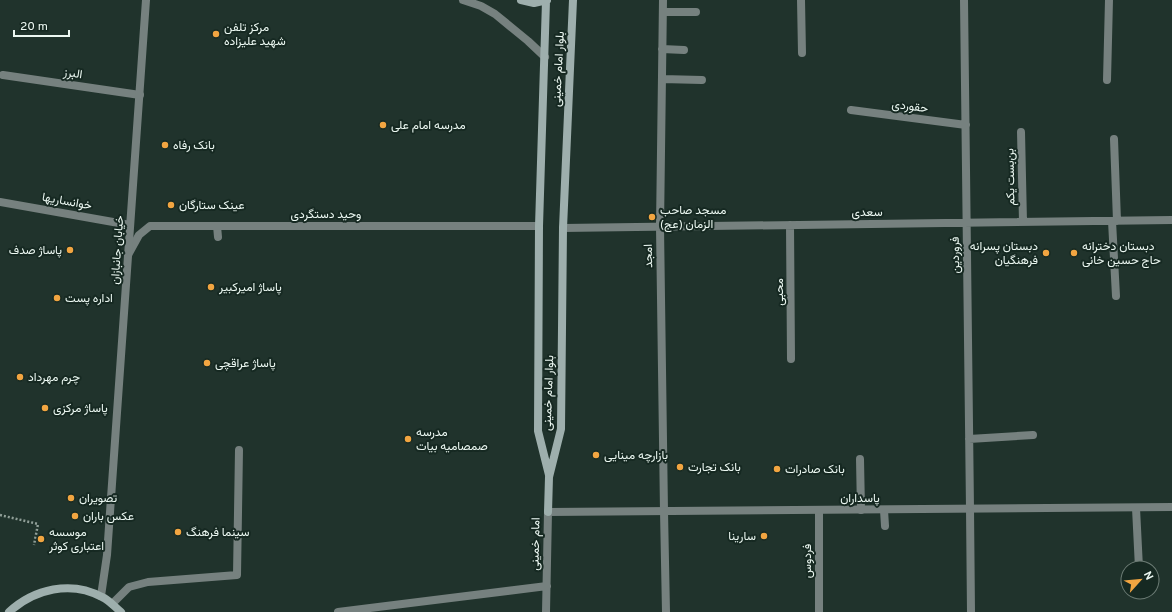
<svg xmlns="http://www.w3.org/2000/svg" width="1172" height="612" viewBox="0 0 1172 612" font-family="Overpass,Vazirmatn,sans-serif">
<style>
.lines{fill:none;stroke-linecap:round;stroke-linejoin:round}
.path{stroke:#909f98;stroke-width:2.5;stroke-dasharray:2 2;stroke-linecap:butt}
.service{stroke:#76817f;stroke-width:8}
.pedestrian{stroke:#76817f;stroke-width:8}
.minor{stroke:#76817f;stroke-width:8}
.tertiary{stroke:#76817f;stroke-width:8}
.secondary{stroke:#9eafad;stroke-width:8}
.poi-dot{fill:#f2a541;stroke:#162922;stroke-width:1.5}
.labels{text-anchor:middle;stroke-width:4;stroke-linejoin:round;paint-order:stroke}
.poi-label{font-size:12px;fill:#ecf8f2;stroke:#162922;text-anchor:start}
.street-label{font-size:12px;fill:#ecf8f2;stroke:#162922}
</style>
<rect width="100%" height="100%" fill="#20332c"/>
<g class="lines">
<path class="path" d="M0,515l38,9 -4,21"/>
<path class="service" d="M217,226l1,11
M1136,508l3,60
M884,510l1,16
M112,604l17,-17 19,-5 89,-7 2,-125"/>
<path class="pedestrian" d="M970,509l1,103
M664,511l2,101
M338,612l209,-26
M546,612l2,-100"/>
<path class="minor" d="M663,0l-3,227 4,284
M801,0l1,53
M964,0l6,509
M663,12h33
M662,49l22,1
M3,75l137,20
M662,79l40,1
M1107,80l2,-80
M851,110l115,15
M1021,132l2,90
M1114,139l3,82
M0,202l130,23
M1112,221l4,75
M790,225l1,134
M563,228l609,-8
M128,255l11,-20 11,-9h389
M969,439l64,-4
M860,459l1,51
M819,510v102"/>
<path class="tertiary" d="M463,0l18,6 14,8 33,27 17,16
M548,512l624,-5
M101,596l6,-41 39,-555"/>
<path class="secondary" d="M521,0l13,3 13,-3
M546,1l-7,225 -1,205 11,44
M548,512l1,-35 12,-48 2,-201 10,-228
M9,612c25,-23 62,-32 93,-15 7,3 13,10 19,15"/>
</g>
<g class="poi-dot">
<circle cx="216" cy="34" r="4"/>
<circle cx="383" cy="125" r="4"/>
<circle cx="165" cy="145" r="4"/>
<circle cx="171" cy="205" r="4"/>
<circle cx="652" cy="217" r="4"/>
<circle cx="70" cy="250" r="4"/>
<circle cx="1046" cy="253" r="4"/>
<circle cx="1074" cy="253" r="4"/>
<circle cx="211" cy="287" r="4"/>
<circle cx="57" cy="298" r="4"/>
<circle cx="207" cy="363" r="4"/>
<circle cx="20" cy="377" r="4"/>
<circle cx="45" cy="408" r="4"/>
<circle cx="408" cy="439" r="4"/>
<circle cx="596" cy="455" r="4"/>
<circle cx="680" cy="467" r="4"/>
<circle cx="777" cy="469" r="4"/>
<circle cx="71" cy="498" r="4"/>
<circle cx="75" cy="516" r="4"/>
<circle cx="178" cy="532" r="4"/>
<circle cx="764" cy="536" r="4"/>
<circle cx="41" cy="539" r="4"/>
</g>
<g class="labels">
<g class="poi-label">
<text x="224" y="31">مرکز تلفن<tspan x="224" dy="14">شهید علیزاده</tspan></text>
<text x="391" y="129">مدرسه امام علی</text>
<text x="173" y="149">بانک رفاه</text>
<text x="179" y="209">عینک ستارگان</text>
<text x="660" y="214">مسجد صاحب<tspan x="660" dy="14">الزمان (عج)</tspan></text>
<text x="1038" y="250" text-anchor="end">دبستان پسرانه<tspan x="1038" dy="14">فرهنگیان</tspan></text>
<text x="1082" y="250">دبستان دخترانه<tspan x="1082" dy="14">حاج حسین خانی</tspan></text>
<text x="62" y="254" text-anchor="end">پاساژ صدف</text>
<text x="219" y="291">پاساژ امیرکبیر</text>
<text x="65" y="302">اداره پست</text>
<text x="215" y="367">پاساژ عراقچی</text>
<text x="28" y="381">چرم مهرداد</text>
<text x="53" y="412">پاساژ مرکزی</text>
<text x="416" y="436">مدرسه<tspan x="416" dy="14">صمصامیه بیات</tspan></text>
<text x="604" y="459">بازارچه مینایی</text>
<text x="688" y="471">بانک تجارت</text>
<text x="785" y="473">بانک صادرات</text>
<text x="79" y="502">تصویران</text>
<text x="83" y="520">عکس باران</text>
<text x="49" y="536">موسسه<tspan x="49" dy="14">اعتباری کوثر</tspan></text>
<text x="186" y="536">سینما فرهنگ</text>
<text x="756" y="540" text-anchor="end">سارینا</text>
</g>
<g class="street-label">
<text transform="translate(558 69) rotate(-87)" y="4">بلوار امام خمینی</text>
<text transform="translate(73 73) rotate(8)" y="4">البرز</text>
<text transform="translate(910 106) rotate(7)" y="4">حقوردی</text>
<text transform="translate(1010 177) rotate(-91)" y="4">بن‌بست یکم</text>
<text transform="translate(67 201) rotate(10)" y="4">خوانساریها</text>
<text transform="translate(867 212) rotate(-1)" y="4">سعدی</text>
<text x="326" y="218">وحید دستگردی</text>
<text transform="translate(117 250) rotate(-86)" y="4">خیابان جانبازان</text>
<text transform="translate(955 255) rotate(-91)" y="4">فروردین</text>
<text transform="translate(648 256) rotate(-91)" y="4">امجد</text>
<text transform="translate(779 292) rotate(-90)" y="4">محبی</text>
<text transform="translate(548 393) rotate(-88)" y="4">بلوار امام خمینی</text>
<text x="860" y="502">پاسداران</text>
<text transform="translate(535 544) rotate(-89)" y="4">امام خمینی</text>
<text transform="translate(807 561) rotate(-90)" y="4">فردوس</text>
</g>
</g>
<g transform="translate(1140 580) rotate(63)"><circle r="19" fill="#162922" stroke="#6c7c75"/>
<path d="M0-3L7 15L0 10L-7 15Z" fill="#f2a541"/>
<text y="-6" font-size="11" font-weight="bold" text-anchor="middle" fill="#ecf8f2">N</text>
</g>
<path d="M14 30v6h55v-6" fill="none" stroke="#ecf8f2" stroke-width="2"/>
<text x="20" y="30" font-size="12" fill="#ecf8f2" stroke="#162922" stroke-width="3" paint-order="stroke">20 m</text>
</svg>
